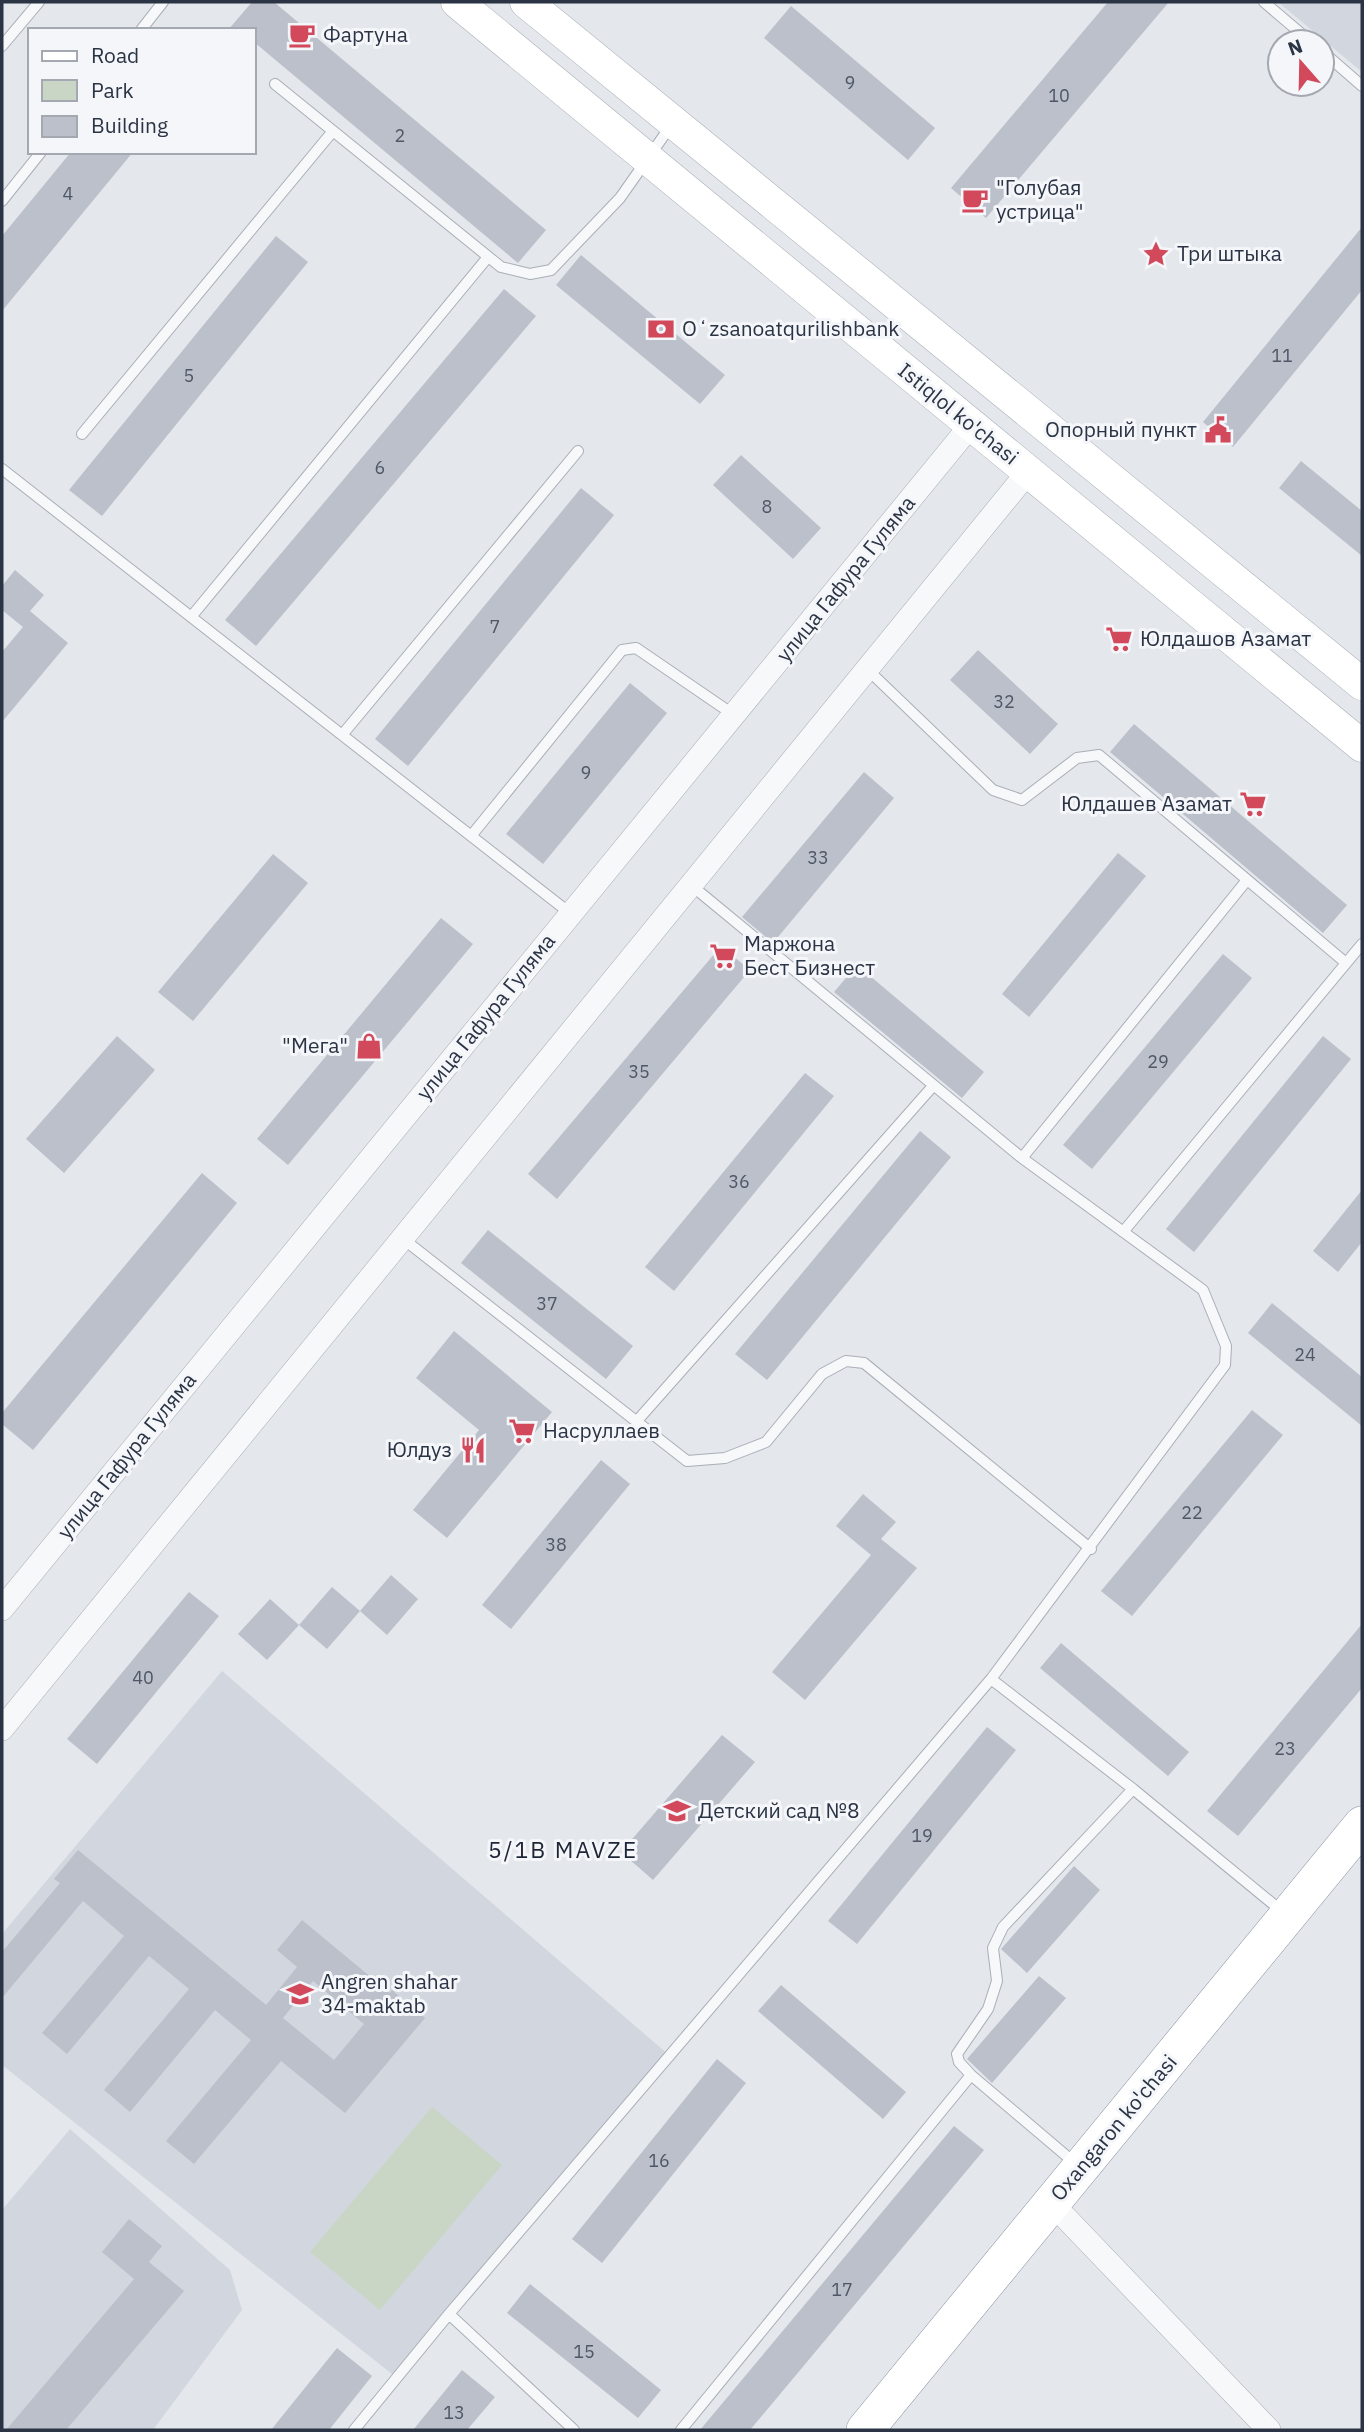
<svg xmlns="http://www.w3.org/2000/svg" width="1364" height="2432" viewBox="0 0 1364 2432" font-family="'IBM Plex Sans',sans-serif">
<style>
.built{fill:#d2d6de}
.green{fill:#c9d6c5}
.building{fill:#bbc0ca;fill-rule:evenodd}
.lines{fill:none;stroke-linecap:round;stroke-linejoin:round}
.service-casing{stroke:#a9aeb7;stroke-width:12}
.minor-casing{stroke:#a9aeb7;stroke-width:24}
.secondary-casing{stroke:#a9aeb7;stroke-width:33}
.trunk-casing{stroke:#8b94a3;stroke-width:38}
.service{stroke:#f7f8fa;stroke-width:10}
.minor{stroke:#f7f8fa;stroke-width:23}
.secondary{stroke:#fff;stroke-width:32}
.trunk{stroke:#fff;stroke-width:37}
.labels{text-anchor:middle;stroke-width:6;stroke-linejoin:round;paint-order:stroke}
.number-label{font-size:18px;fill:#4f5766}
.poi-label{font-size:21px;fill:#2b3445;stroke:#f4f6f9;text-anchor:start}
.street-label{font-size:21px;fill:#2b3445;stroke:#f4f6f9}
.neighbourhood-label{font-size:23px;letter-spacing:2px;fill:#1d2536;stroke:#f4f6f9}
</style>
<rect width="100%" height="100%" fill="#e4e7ec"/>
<path class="built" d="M1278,2h84v70z
M222,1671l447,384 -272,323 -395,-313v-131z
M70,2129l160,141 12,40 -89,120h-151v-220z"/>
<path class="green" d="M432,2107l70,58 -122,145 -70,-58z"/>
<path class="building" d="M252,2h22l272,228 -28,33 -264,-221v-12h-26z
M1108,2h61l-183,216 -35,-30z
M791,6l144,122 -27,32 -144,-122z
M71,152h62l-131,159v-75z
M1362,227v63l-129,157 -30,-25z
M276,236l32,26 -206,254 -33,-26z
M581,255l144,120 -25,29 -144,-119z
M504,289l32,27 -280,330 -31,-26z
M741,455l80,73 -28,31 -80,-74z
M1301,461l61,50v45l-83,-68z
M581,488l33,27 -206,251 -33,-27z
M15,570l29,25 -14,16 38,32 -66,79v-70l21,-25 -21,-17v-24z
M978,650l80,74 -28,30 -80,-74z
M630,683l37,30 -124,151 -37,-30z
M1134,724l213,181 -24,28 -213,-181z
M864,772l30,26 -121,145 -31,-26z
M1118,853l28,23 -117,141 -27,-23z
M273,854l35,29 -115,138 -35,-29z
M441,918l32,26 -185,221 -31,-26z
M721,946l29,24 -193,229 -29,-25z
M1223,954l29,24 -160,191 -29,-24z
M857,965l127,107 -22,26 -128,-106z
M117,1036l38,34 -91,103 -38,-34z
M1323,1036l28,23 -157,193 -28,-23z
M805,1073l29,23 -160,195 -29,-24z
M920,1131l31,26 -184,223 -32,-26z
M202,1173l35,30 -204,247 -31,-26v-11z
M1362,1190v52l-24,30 -25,-21z
M488,1230l145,116 -27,33 -145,-116z
M1272,1303l90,74v49l-114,-93z
M454,1331l98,81 -105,126 -34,-28 66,-80 -63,-52z
M1252,1410l31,25 -151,181 -31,-25z
M601,1460l29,24 -119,145 -29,-24z
M863,1494l33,28 -15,17 36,29 -112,132 -33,-28 99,-117 -35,-29z
M391,1575l27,24 -31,36 -27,-24z
M332,1587l28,24 -33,38 -28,-24z
M189,1592l30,24 -122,148 -30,-25z
M270,1599l29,26 -32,35 -29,-26z
M1362,1624v64l-124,148 -31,-25z
M1061,1643l128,109 -21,24 -128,-108z
M987,1727l29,23 -159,194 -29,-23z
M722,1735l33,27 -102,118 -32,-28z
M78,1850l188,155 31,-38 -20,-17 25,-30 88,73 2,-3 33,28 -80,95 -64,-52 -87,103 -28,-23 85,-101 -36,-30 -85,102 -26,-22 85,-101 -40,-33 -82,98 -25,-21 82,-97 -41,-35 -81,97v-46l58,-69 -6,-4zM313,1981l51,43 -30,36 -51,-42z
M1074,1866l26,24 -73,83 -26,-24z
M1039,1976l27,22 -74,85 -25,-24z
M781,1985l125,107 -23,27 -125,-108z
M717,2059l29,24 -144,180 -30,-24z
M954,2126l30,24 -234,280h-50z
M129,2219l33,27 -13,16 35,29 -118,139h-60l128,-151 -32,-27z
M530,2284l131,106 -23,28 -131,-105z
M337,2348l35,28 -43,54h-58z
M462,2370l33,27 -28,33h-54z"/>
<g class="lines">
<g class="service-casing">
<path id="service" d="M1264,2l47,40
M141,30l22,-28
M2,46l37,-44
M1322,51l40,35
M275,84l226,183 29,7 21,-4 69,-72 52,-74
M2,201l39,-49
M82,434l251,-303
M2,469l569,445
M191,617l297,-360
M867,669l126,121 29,10 55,-42 22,-3 247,208
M342,735l236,-284
M471,836l151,-186 14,-2 98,67
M1022,1158l225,-278
M1123,1232l239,-288
M402,1238l285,223 38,-3 41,-16 56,-68 24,-13 18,2 227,186
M636,1422l297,-336
M991,1679l142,110 151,124
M1076,2164l-105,-89 -12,-13 -2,-8 31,-45 9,-28 -4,-33 10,-21 130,-138
M449,2314l125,116
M354,2430l95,-116 542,-635 234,-314 1,-19 -23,-56 -181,-132 -331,-273
M681,2430l290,-355"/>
</g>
<g class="minor-casing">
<path id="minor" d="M2,1609l969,-1184
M2,1729l1026,-1257
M1065,2217l204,213"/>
</g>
<g class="secondary-casing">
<path id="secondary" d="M457,2l905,744
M526,2l836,682"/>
</g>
<g class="trunk-casing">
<path id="trunk" d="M865,2430l497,-605"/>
</g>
<use href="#service" class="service"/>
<use href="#minor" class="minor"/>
<use href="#secondary" class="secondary"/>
<use href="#trunk" class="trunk"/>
</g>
<defs>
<g id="cafe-bare" transform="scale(2.1)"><path d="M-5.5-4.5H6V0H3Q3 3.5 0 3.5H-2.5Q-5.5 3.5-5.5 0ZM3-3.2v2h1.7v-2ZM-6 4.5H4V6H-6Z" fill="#d1495b" stroke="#f4f6f9" stroke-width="2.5" paint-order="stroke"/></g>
<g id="sight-bare" transform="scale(2.1)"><path d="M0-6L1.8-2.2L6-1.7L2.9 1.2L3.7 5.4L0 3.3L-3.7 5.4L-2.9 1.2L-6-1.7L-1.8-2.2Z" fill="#d1495b" stroke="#f4f6f9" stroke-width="2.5" paint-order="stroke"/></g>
<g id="bank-bare" transform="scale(2.1)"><path d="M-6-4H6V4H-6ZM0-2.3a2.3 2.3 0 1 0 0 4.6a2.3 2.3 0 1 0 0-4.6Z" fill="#d1495b" stroke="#f4f6f9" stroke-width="2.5" paint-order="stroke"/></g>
<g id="civic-bare" transform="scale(2.1)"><path d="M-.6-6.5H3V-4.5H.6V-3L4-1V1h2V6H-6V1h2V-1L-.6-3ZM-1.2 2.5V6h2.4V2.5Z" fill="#d1495b" stroke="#f4f6f9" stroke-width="2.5" paint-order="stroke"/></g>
<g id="supermarket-bare" transform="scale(2.1)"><path d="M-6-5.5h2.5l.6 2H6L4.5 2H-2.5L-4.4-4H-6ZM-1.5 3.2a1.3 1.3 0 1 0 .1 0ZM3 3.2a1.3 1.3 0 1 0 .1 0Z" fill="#d1495b" stroke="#f4f6f9" stroke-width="2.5" paint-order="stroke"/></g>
<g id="shop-bare" transform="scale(2.1)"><path d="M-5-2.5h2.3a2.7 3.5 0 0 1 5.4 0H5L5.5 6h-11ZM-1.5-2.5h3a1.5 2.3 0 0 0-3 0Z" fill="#d1495b" stroke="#f4f6f9" stroke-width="2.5" paint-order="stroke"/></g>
<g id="restaurant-bare" transform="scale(2.1)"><path d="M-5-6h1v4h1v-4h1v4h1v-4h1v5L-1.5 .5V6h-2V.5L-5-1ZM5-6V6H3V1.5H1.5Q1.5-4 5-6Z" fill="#d1495b" stroke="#f4f6f9" stroke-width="2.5" paint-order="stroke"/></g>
<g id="school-bare" transform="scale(2.1)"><path d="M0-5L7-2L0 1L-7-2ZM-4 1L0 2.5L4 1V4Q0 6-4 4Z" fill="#d1495b" stroke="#f4f6f9" stroke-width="2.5" paint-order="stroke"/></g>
</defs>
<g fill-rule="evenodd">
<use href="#cafe-bare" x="302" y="35"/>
<use href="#cafe-bare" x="975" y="200"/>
<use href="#sight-bare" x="1156" y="254"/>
<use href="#bank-bare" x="661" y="329"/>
<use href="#civic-bare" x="1218" y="430"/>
<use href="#supermarket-bare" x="1119" y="639"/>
<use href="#supermarket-bare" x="1253" y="804"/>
<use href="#supermarket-bare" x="723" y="956"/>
<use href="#shop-bare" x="369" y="1046"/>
<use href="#supermarket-bare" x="522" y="1431"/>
<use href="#restaurant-bare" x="473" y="1450"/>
<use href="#school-bare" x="677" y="1811"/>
<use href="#school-bare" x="300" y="1994"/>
</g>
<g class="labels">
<g class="number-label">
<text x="850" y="89">9</text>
<text x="1059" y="102">10</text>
<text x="400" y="142">2</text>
<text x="68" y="200">4</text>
<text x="1282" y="362">11</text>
<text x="189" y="382">5</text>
<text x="380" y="474">6</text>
<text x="767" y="513">8</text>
<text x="495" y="633">7</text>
<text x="1004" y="708">32</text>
<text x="586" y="779">9</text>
<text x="818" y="864">33</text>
<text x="1158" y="1068">29</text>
<text x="639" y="1078">35</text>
<text x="739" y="1188">36</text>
<text x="547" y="1310">37</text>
<text x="1305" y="1361">24</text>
<text x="1192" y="1519">22</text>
<text x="556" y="1551">38</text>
<text x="143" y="1684">40</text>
<text x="1285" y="1755">23</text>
<text x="922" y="1842">19</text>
<text x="659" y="2167">16</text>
<text x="842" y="2296">17</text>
<text x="584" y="2358">15</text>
<text x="454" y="2419">13</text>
</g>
<g class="poi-label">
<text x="323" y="42">Фартуна</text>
<text x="996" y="195">"Голубая<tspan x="996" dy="24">устрица"</tspan></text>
<text x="1177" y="261">Три штыка</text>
<text x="682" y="336">Oʻzsanoatqurilishbank</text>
<text x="1197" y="437" text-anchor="end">Опорный пункт</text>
<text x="1140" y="646">Юлдашов Азамат</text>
<text x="1232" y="811" text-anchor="end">Юлдашев Азамат</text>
<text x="744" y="951">Маржона<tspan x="744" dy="24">Бест Бизнест</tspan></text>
<text x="348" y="1053" text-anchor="end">"Мега"</text>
<text x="543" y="1438">Насруллаев</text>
<text x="452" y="1457" text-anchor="end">Юлдуз</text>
<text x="698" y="1818">Детский сад №8</text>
<text x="321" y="1989">Angren shahar<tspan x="321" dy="24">34-maktab</tspan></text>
</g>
<g class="street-label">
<text transform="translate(958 414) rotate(39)" y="7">Istiqlol ko'chasi</text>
<text transform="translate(846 579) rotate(-51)" y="7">улица Гафура Гуляма</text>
<text transform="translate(486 1017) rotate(-51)" y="7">улица Гафура Гуляма</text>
<text transform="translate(127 1456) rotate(-51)" y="7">улица Гафура Гуляма</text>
<text transform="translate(1114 2128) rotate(-50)" y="7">Oxangaron ko'chasi</text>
</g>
<g class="neighbourhood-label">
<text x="563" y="1858">5/1B MAVZE</text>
</g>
</g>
<rect width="1364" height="2432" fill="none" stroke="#2b3445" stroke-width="7"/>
<rect x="28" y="28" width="228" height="126" fill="#f4f6f9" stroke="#a4a8b1" stroke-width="2"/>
<rect x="42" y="51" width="35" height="10" fill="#ffffff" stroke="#a4a8b1" stroke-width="2"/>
<text x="91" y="63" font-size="21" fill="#2b3445">Road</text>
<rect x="42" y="80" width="35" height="21" fill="#c9d6c5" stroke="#a4a8b1" stroke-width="2"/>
<text x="91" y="98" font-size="21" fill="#2b3445">Park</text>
<rect x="42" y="116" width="35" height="21" fill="#bbc0ca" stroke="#a4a8b1" stroke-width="2"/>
<text x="91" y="133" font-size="21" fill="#2b3445">Building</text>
<g transform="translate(1301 63) rotate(340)"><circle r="33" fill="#f4f6f9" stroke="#a4a8b1" stroke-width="2"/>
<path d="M0-5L12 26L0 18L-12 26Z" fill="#d1495b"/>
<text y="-10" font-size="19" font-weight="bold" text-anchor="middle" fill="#2b3445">N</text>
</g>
</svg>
